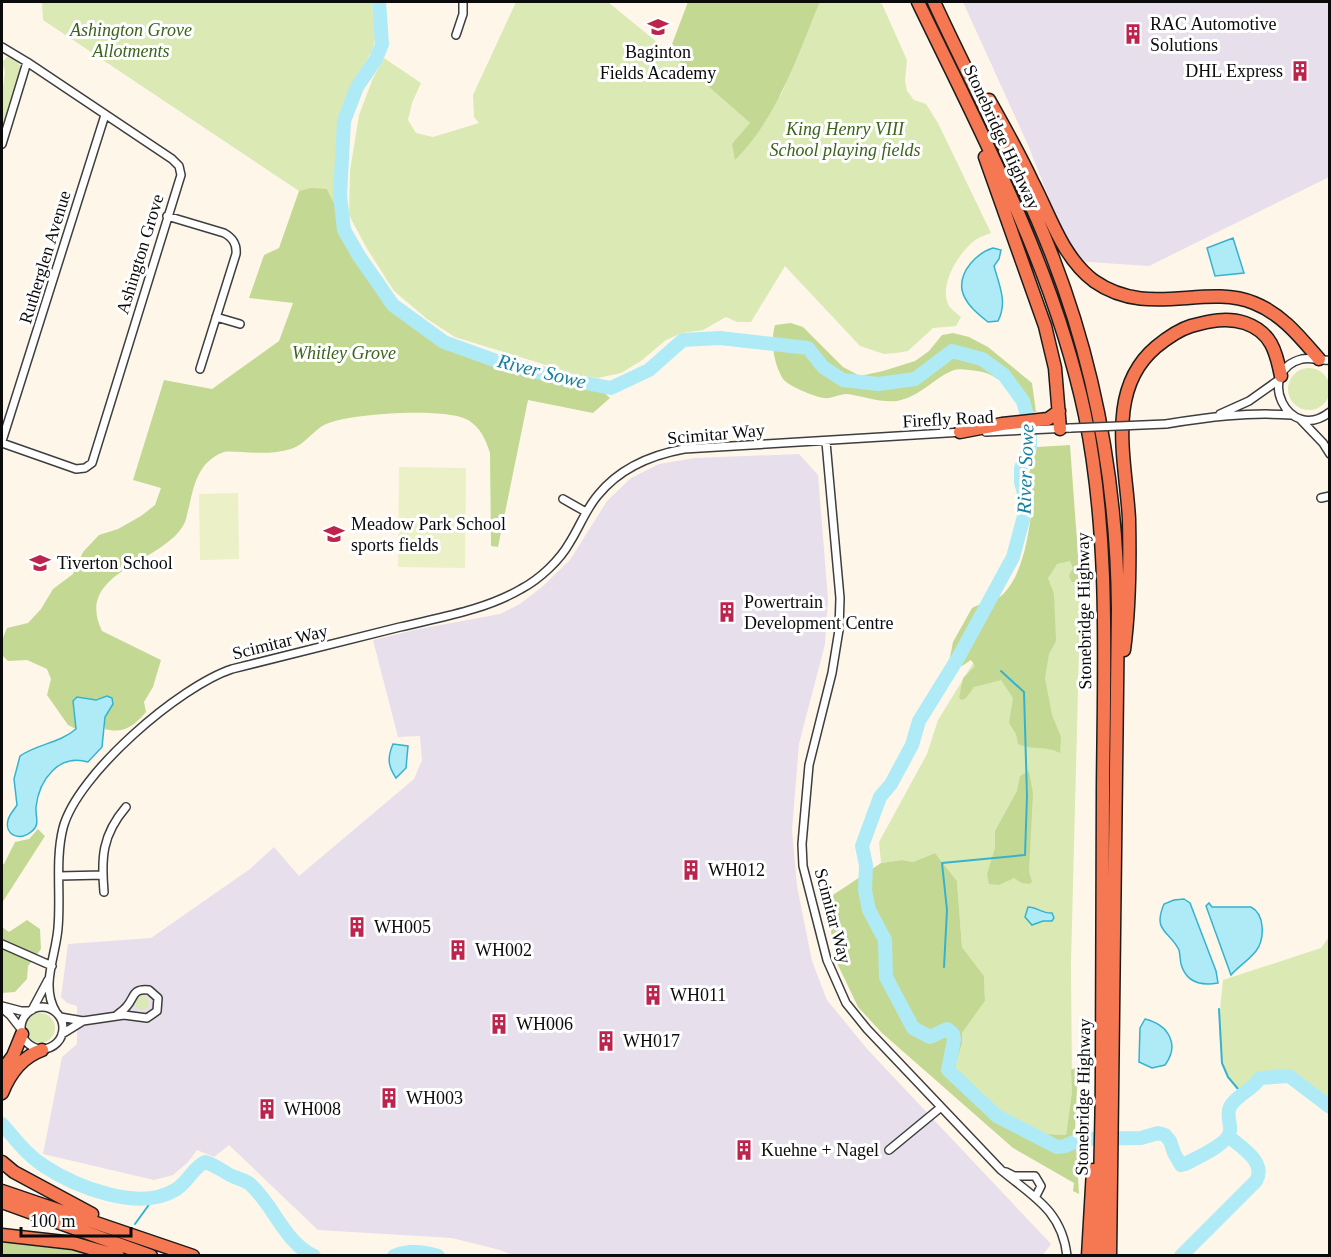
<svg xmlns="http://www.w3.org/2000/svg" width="1331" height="1257" viewBox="0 0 1331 1257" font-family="Georgia,serif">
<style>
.industrial{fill:#e7dfeb}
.green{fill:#dbe9b4}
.forest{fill:#c3d993}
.pitch{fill:#ebf0c6}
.water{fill:#afebf6;stroke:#35b3ce;stroke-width:1.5}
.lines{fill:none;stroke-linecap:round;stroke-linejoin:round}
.stream{stroke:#35b3ce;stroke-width:2}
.river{stroke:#afebf6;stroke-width:14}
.street-casing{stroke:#3e3e3e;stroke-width:10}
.highway-casing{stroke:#1c1c1c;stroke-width:15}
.street{stroke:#fff;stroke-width:7}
.highway{stroke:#f57852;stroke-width:12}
.street-bridge-casing{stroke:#3e3e3e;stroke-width:10;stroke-linecap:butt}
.street-bridge{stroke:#fff;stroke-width:7}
.labels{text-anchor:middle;stroke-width:6;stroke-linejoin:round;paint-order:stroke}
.poi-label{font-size:18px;fill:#0b0b0b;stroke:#fff;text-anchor:start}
.park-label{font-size:18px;font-style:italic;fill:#3b631c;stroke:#fff}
.street-label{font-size:18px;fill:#0b0b0b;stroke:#fff}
.water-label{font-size:20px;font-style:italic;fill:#15809d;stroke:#fff}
</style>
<rect width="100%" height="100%" fill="#fff6ea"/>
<path class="industrial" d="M963,2h366v175l-180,89 -75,-5 -46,-116z
M799,454l19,21 10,124 -3,45 -26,100 -7,86 5,56 15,75 15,39 41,50 183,194 -8,11h-531l-12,-5 -48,-12 -134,-8 -89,-85 -15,12 -17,-7 -9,12 -15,13 -19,5 -111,-26 19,-97 15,-13v-38l-10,-3 -6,-6 7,-53 83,-6 99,-69 24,-22 25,29 115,-97 8,-19 -2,-24 -22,1 -25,-97 46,-11 81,-15 20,-10 23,-18 27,-26 37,-59 24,-23 28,-14 36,-6z"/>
<path class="green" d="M42,2h330l3,37 -3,12 -19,32 -15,35 -4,85 -7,-14 -28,2 -256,-171z
M516,2h92l61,50 81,71 31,-28 39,-93h57l5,2 25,56 -2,21 2,10 7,9 12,4 12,19 53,110c-5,2 -12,4 -17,8 -15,12 -35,43 -26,63 3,6 9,9 13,13l-5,9 -23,2 -25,23 -12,2 -12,1 -24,-8 -75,-80 -34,56h-14l-11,-5 -23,13 -21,3 -16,7 -25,21 -20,12 -23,5 -20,-3 -123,-38 -28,-18 -33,-28 -28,-44 -17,-32 1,-44 9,-56 14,-37 11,-20 37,25 -9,20 -4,17 8,13 17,4 46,-14 -5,-6 -1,-22z
M7,57c8,0 13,5 14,13l-19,62v-37l3,-23 -3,-10z
M1288 389a21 21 0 1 1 42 0a21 21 0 1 1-42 0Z
M1076,530l4,82 -9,350 1,129 -6,44 -21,-1 -45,-21 -39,-37 -6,-12 7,-20v-11l23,-32 -1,-25 -22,-29 -5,-66 -22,-28 -22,9 -11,-2 -21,3 -2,-21 48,-88 11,-34 53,-86z
M1329,937v170l-27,-22 -13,-9 -29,2 -5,9 -12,8c-5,-7 -12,-13 -15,-20 -13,-25 -8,-67 -5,-95l98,-32z
M135 1003a7 7 0 1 1 14 0a7 7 0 1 1-14 0Z
M25 1028a15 15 0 1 1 30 0a15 15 0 1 1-30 0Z"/>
<path class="forest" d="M688,2h132c-23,54 -42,115 -85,158l-3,-16 18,-21 -81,-71z
M311,188l16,1 7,14 8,28 7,17 18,26 25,32 50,39 33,15 125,29 10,9 -17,15 -65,-13 -30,147 -7,-1 -1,-93c-4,-13 -10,-26 -22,-33 -21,-13 -122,-7 -144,5 -11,6 -20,20 -33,24 -16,5 -33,4 -49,3 -6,0 -13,-1 -18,0 -25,9 -30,32 -35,55 -2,5 -2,12 -5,17 -20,39 -111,47 -82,107l59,29 -8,27 -9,15 2,10c-12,14 -22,22 -41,17v-12l6,-10 -8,-10 -12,3 -14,-3 -4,11 3,21 -8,-4 -21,-30 4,-16 -4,-10 -20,-9 -19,1 -6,-6v-15l5,-12 21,-5 13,-14 12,-20 20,-15 10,-22 16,-17 19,-6 23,-13 14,-11 6,-17 -28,-8 31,-100 48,9 67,-48 14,-38 -44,-5 15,-43 15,-7 20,-57z
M791,323l12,4 40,40 17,9 23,-5 32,-10 14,-10 13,-16 11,-2 16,4 19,10 44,36 4,29h-6c-13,-16 -31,-39 -53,-41 -7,-1 -17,-3 -23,-1 -19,7 -34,27 -57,31 -17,2 -34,-5 -50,-7 -8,0 -15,5 -23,4 -9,-1 -36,-12 -41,-19 -9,-15 -13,-37 -8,-54z
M1070,445l10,137h-8l-3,-6 4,-8 -3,-7 -13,3 -9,14 6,16 2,47 -7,13 -4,24 7,37 9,22 -1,16c-15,-8 -26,-2 -42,-9l-2,-10 -7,-11 4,-25 -12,-18 -27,7 -8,11 -4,2 -3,-2 4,-20 12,-12 -4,-6 -9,6 -13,-4 4,-20 19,-34c9,-5 21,-6 29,-12 22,-19 28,-63 31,-90 0,-10 -4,-21 -3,-32 2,-9 5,-18 8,-27z
M1029,771l4,22 -4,79 3,10 -3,2 -7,-1 -8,-5 -15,7 -10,-1 -2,-10 8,-26v-17l22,-40 3,-15z
M38,829l7,7 -43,67v-38l2,-1 11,-22 14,-3z
M935,853l22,28 5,66 22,29 1,25 -23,32v11l-7,21 6,11 39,37 45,21 21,1 6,-44 -1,-21 7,-4 -3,64 4,64 -6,-3 1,-8 -61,-35 -131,-115 -24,-26 -21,-44 -9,-47 5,-21 48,-32 21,-3 11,2z
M27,920l13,9 1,20 -13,17 -1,13 -12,13 -13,1v-66l7,5z
M2,1242l75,9 20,4h-95z"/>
<path class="pitch" d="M399,467l67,1 -1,100 -67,-1z
M238,493l1,66 -39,1 -1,-66z"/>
<path class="water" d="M1233,238l11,35 -29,3 -8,-28z
M993,248l8,2 -2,9 -5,7c5,19 14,36 4,55l-10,1c-10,-8 -23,-18 -26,-32 -3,-19 15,-37 31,-42z
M107,696l5,2 1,6 -8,13 -3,30 -14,15c-29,-9 -49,18 -52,45 -1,10 5,17 -5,25 -10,9 -27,4 -23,-12 1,-5 6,-10 9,-15l-3,-26 6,-23c17,-12 40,-13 56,-27l-3,-28 4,-4 19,3z
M393,744l15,2 -2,22 -10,10c-8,-12 -9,-20 -3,-34z
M1184,899l6,4 26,68 2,12c-17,3 -32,-1 -37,-19 -1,-5 -1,-10 -2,-14 -9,-19 -27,-18 -15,-46l10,-4z
M1209,903l3,4h39c14,7 14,32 5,44 -7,9 -17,15 -25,24l-25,-69z
M1028,907c9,0 15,7 24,6l2,5 -2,3h-9l-11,4 -7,-8z
M1145,1019c24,6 35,26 20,46l-13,3 -13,-6 1,-34z"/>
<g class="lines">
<path class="stream" d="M944,967l3,-57 -5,-47 83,-8 2,-59 -3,-104 -23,-21
M1219,1009l3,54 6,14 15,18
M135,1224l13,-18v-8"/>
<path class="river" d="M379,2l3,42 -6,15 -19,28 -13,34 -4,74 4,35 15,26 34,49 51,37 61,22 70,17 36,7 38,-18 34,-30 37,-2 88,10 15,19 20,13 35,4 37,-5 37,-28 30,8 22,16 19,26 7,25v21l-9,21v14l6,23 -14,52 -55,101 -39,63 -7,24 -21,39 -11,13 -18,49 4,19 -1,25 4,20 16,30 1,37 27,51 17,9 17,-8 6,5 1,6 -6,30 49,46 60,31 8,-1 16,-7 60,-1 17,-5 7,2 5,6 4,12 7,12 4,-1c11,-6 44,-20 45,-33 1,-8 -4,-16 0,-24 6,-12 23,-17 30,-29l29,-2 41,31
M2,1124c13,15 25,31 42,42 32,21 95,46 131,24 13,-7 17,-22 30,-28 10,3 16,8 25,13 7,4 15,4 21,10 23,21 34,58 63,71
M394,1256c15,-6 28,-5 44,0
M1181,1256l75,-75c11,-19 -15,-34 -28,-45"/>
<g class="street-casing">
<path id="street" d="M456,35l7,-21v-12
M2,47l25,15 145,97 7,7 2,9 -89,288 -7,5 -9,1 -74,-26
M2,144l25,-82
M167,216l57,17c9,5 13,11 12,21l-36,115
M216,317l24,7
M1330,360c-10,1 -19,-3 -28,-1 -48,12 -14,86 28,53
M1220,414l29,-13 31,-22
M1301,420l22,23 7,11
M1166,424c42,-7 82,-12 125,-9
M986,432l85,-4
M2,441l103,-326
M826,442l14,156 -1,32 -7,43 -23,92 -7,79 1,22 24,94 19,43 21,26 134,141c31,26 61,40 66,86
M1321,498l9,-2
M563,499l23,13
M59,876l44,-1
M104,892c-3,-34 -2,-57 22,-85
M2,944l50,22
M2,1006l19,5h8
M21 1028a21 21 0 1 1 42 0a21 21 0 1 1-42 0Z
M2,1008l8,7 11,14
M32,1010l16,-30
M56,1012c-16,-26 0,-56 2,-84 3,-33 -3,-68 5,-100 14,-54 117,-142 169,-159 56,-14 112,-28 168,-42 41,-10 85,-17 121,-38 19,-10 39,-29 49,-47 10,-16 16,-33 28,-47 22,-27 53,-40 86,-46l279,-17
M60,1017l23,4 41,-6 23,3 10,-7 1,-13 -9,-8c-17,-2 -14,7 -22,16 -3,4 -8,7 -11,10
M62,1034l21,-13
M889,1150l51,-42
M1006,1172l8,4h21l6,10 -5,10"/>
</g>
<g class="highway-casing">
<path id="highway" d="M918,2c64,133 136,266 167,413 25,123 19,249 18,374 -1,93 0,186 -1,279 0,62 -3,125 -3,188
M934,2c39,85 85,168 119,256 44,114 64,228 65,351l-8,647
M989,100c15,27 30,53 43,81 18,34 30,76 62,100 54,38 110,2 160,22 28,11 46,34 65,56
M985,157l60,169 10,42 5,61
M960,432l42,-8 46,-5 11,-8
M1124,650c6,-44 6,-87 5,-131 -3,-58 -24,-129 27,-172 11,-9 22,-17 35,-21 18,-5 36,-9 54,-3 26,9 31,28 36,53
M2,1071l11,-15 9,-22
M2,1093c8,-20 20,-36 40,-43
M2,1162l12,10 78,42
M2,1191l191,65
M2,1202l149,54
M2,1235l71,8 45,13
M1088,1256l5,-86"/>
</g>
<use href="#street" class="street"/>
<use href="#highway" class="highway"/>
<g class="street-bridge-casing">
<path id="street-bridge" d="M1071,428l95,-4"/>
</g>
<use href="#street-bridge" class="street-bridge"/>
</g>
<defs>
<g id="school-bare" transform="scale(1.62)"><path d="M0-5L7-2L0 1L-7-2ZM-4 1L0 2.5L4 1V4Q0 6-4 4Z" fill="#bc234d" stroke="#fff" stroke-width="2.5" paint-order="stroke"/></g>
<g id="building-bare" transform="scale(1.62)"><path d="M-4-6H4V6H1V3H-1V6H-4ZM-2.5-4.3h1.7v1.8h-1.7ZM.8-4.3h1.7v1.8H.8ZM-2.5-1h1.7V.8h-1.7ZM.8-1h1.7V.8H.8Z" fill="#bc234d" stroke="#fff" stroke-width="2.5" paint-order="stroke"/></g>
</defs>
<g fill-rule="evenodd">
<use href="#school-bare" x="658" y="27"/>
<use href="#building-bare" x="1133" y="34"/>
<use href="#building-bare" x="1300" y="71"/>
<use href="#school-bare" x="334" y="534"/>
<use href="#school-bare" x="40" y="563"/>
<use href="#building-bare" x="727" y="612"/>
<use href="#building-bare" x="691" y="870"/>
<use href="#building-bare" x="357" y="927"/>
<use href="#building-bare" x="458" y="950"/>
<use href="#building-bare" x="653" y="995"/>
<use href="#building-bare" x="499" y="1024"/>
<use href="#building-bare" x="606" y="1041"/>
<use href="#building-bare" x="389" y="1098"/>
<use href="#building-bare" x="267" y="1109"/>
<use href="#building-bare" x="744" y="1150"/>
</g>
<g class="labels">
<g class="poi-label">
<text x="1150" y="30">RAC Automotive<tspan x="1150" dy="21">Solutions</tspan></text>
<text x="658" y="58" text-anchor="middle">Baginton<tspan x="658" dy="21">Fields Academy</tspan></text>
<text x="1283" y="77" text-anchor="end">DHL Express</text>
<text x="351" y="530">Meadow Park School<tspan x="351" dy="21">sports fields</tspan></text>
<text x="57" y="569">Tiverton School</text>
<text x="744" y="608">Powertrain<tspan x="744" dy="21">Development Centre</tspan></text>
<text x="708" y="876">WH012</text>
<text x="374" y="933">WH005</text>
<text x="475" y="956">WH002</text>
<text x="670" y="1001">WH011</text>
<text x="516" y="1030">WH006</text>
<text x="623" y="1047">WH017</text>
<text x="406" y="1104">WH003</text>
<text x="284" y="1115">WH008</text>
<text x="761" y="1156">Kuehne + Nagel</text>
</g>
<g class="park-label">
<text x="131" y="36">Ashington Grove<tspan x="131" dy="21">Allotments</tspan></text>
<text x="845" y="135">King Henry VIII<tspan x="845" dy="21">School playing fields</tspan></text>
<text x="344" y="359">Whitley Grove</text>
</g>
<g class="street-label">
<text transform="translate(1002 137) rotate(65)" y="6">Stonebridge Highway</text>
<text transform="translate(140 254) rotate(-73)" y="6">Ashington Grove</text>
<text transform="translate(45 257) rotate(-73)" y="6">Rutherglen Avenue</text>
<text transform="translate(948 419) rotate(-3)" y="6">Firefly Road</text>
<text transform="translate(716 434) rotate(-5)" y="6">Scimitar Way</text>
<text transform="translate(1084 611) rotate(-91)" y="6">Stonebridge Highway</text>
<text transform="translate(280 642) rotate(-14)" y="6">Scimitar Way</text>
<text transform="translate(833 916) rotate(75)" y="6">Scimitar Way</text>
<text transform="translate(1083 1097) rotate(-89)" y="6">Stonebridge Highway</text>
</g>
<g class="water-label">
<text transform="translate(542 371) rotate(14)" y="7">River Sowe</text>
<text transform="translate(1025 469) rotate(-88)" y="7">River Sowe</text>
</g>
</g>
<rect width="1331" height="1257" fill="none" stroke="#0b0b0b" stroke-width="6"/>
<path d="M21 1227v9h110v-9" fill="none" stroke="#0b0b0b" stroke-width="3"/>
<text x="30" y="1227" font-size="18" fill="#0b0b0b" stroke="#ffffff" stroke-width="4.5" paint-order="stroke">100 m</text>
</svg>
